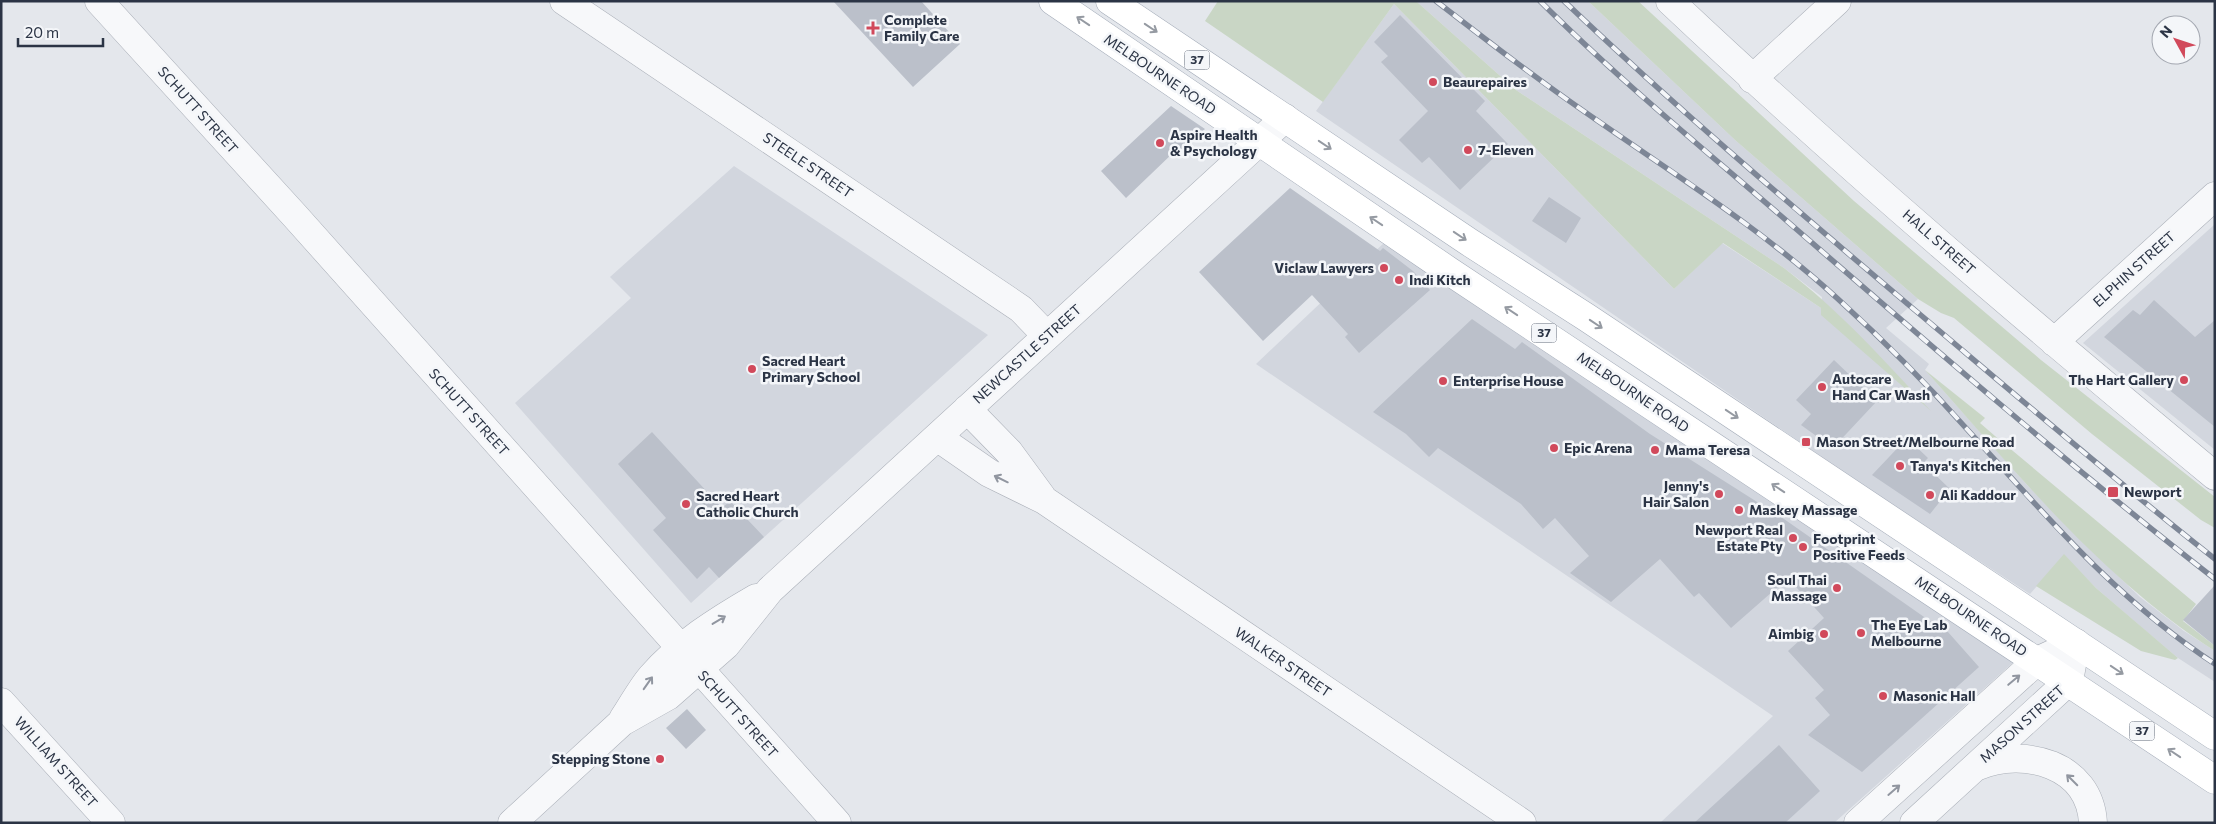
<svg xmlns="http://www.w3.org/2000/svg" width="2216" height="824" viewBox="0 0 2216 824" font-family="Commissioner,sans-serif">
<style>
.built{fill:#d2d6de}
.green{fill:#c9d6c5}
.building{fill:#bbc0ca}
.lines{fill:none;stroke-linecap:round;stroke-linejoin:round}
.minor-casing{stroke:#a9aeb7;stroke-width:29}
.major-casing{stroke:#a3abb8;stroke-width:29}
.minor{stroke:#f7f8fa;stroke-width:28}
.major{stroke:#fff;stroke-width:28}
.rail-casing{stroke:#7d8696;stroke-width:5.5}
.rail{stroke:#f4f6f9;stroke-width:4;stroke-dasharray:11;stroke-linecap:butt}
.oneway{stroke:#959aa2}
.oneway2{stroke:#9196a0}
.poi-dot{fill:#d1495b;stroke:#f4f6f9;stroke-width:2}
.labels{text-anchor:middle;stroke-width:5;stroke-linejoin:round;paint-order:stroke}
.shield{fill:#f4f6f9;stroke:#676e7b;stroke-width:1}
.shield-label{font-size:12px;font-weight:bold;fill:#2b3445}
.poi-label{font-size:14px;font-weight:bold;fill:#2b3445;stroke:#f4f6f9;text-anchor:start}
.street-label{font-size:14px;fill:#2b3445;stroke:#f4f6f9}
</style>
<rect width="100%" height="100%" fill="#e4e7ec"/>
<path class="built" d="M1416,1h172l147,139 183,159 -32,29 43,36 -4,6 103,116 61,62 51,49 44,34 31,20v31l-37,-24 -32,-27 -50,-43 -32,-33 -34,39 -163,-106 -551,-377 78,-107 280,285 48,-46 99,65 1,-11 -38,-29 -268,-178z
M734,166l254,169 -297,268 -176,-200 116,-105 -21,-21z
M2215,224v226l-132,-107z
M1386,241l631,418 -183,164h-174l113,-107 -517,-352z"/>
<path class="green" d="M1218,1h198l100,89 268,178c56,43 100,92 147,143l-110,-96v-7l-98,-65 -49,46 -280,-285 -71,98 -118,-81z
M1588,1h50l216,200 187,159 174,137v31l-14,-8 -109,-86 -138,-116 -13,-5 -23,-14 -183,-159z
M1925,370l60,48 -5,5 15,13 201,168 -13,17 32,25v5c-114,-73 -201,-181 -290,-281z
M2064,554l32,34 82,70 -3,2 -34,-9 -105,-65z"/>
<path class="building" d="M833,1h88l39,43 -47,43z
M1400,15l85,86 -9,10 32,33 -48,46 -31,-33 -7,6 -23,-23 29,-29 -47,-49 7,-6 -14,-14z
M1171,106l34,23 -28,26 -3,-3 -48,46 -25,-27z
M1290,188l90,63 3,-3 30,23 17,19 -71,63 -14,-16 3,-3 -36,-39 -49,46 -64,-69z
M1549,197l32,21 -15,25 -34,-22z
M2154,300l41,37 20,-17v107l-111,-90 29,-27 7,5z
M1472,319l43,30 7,-7 128,92 134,85 153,107 3,-3 39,44 -117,105 -54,-37 22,-20 -15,-17 9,-8 -36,-39 36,-33 -36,-40 -57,50 -32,-35 -5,4 -34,-38 -49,43 -41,-29 19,-17 -34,-38 -12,11 -22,-25 -83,-56 -9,9 -23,-23 -33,-22z
M1834,360l43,41 -44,47 -32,-23 10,-11 -15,-14z
M652,432l70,76 8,-7 34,36 -45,41 -10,-11 -12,12 -44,-49 13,-12 -48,-54z
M1907,438l21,20 -5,5 27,26 -20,25 -58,-39z
M2215,585v61l-32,-26z
M687,709l19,21 -20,19 -20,-21z
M1779,745l41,46 -35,32h-91z"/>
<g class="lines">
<g class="minor-casing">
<path id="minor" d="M99,1l196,215 542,607
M564,1l457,308 26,27
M1670,1c175,165 359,321 545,475
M1752,79l85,-78
M2054,342l161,-146
M967,409l42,43 33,45
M937,437l52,36 55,27 478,323
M1,702l110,121
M623,719c9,-13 17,-29 28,-42 29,-33 67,-57 105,-79
M1978,766c46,-19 112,-2 115,57
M512,823l110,-101 46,-26 58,-51 44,-55 515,-472
M1858,823l179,-162 39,-18
M1914,823l155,-142 7,-38"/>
</g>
<g class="major-casing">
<path id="major" d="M1053,1l396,270 766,509
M1110,1l359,241 117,75 629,419"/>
</g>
<use href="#minor" class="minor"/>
<use href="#major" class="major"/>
<g class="rail-casing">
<path id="rail" d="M1436,1c53,41 106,82 162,120 82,57 166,110 240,178 44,40 87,83 127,128 80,87 149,171 250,237
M1540,1c76,76 159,144 240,214 143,124 286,248 435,364
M1564,1c111,106 228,205 346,305 101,85 201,171 305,253"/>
</g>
<use href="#rail" class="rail"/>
</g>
<defs><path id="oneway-shaft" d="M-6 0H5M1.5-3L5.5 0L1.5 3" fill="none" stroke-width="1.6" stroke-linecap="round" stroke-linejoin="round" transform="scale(1.25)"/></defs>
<g class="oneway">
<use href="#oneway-shaft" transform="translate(1083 21) rotate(-146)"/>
<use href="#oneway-shaft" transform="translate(1151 28) rotate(34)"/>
<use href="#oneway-shaft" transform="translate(1325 145) rotate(34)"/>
<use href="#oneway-shaft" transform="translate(1376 221) rotate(-146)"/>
<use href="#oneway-shaft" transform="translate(1460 236) rotate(34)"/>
<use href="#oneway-shaft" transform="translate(1511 311) rotate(-146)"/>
<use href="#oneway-shaft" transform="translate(1596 324) rotate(34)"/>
<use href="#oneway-shaft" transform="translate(1732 414) rotate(34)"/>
<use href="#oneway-shaft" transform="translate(1778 488) rotate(-146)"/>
<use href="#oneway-shaft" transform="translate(2117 670) rotate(34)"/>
<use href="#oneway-shaft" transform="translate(2174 753) rotate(-146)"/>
</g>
<g class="oneway2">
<use href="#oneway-shaft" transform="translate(1001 479) rotate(-154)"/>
<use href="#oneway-shaft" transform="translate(719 620) rotate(-31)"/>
<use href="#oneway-shaft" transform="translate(2014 680) rotate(-40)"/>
<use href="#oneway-shaft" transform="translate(648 683) rotate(-55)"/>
<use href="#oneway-shaft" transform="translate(2072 780) rotate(-135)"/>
<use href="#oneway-shaft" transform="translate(1894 790) rotate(-41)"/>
</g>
<g class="poi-dot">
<path d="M870.5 20.5h5v5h5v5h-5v5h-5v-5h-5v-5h5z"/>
<circle cx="1433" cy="82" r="5"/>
<circle cx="1160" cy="143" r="5"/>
<circle cx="1468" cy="150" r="5"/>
<circle cx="1384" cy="268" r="5"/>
<circle cx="1399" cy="280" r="5"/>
<circle cx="752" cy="369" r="5"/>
<circle cx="2184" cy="380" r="5"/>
<circle cx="1443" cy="381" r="5"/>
<circle cx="1822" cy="387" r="5"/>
<rect x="1801" y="437" width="10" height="10" rx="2.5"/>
<circle cx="1554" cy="448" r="5"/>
<circle cx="1655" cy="450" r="5"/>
<circle cx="1900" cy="466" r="5"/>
<rect x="2107" y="486" width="12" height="12" rx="2.5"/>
<circle cx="1719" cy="494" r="5"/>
<circle cx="1930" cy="495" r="5"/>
<circle cx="686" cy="504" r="5"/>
<circle cx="1739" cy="510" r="5"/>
<circle cx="1793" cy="538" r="5"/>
<circle cx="1803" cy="547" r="5"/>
<circle cx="1837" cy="588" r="5"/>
<circle cx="1861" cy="633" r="5"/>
<circle cx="1824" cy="634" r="5"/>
<circle cx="1883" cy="696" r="5"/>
<circle cx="660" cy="759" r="5"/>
</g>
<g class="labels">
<g class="shield">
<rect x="1184.5" y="50.5" width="25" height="19" rx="4"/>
<rect x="1531.5" y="323.5" width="25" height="19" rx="4"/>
<rect x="2129.5" y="721.5" width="25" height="19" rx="4"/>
</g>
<g class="shield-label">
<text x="1197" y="64">37</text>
<text x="1544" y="337">37</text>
<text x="2142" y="735">37</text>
</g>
<g class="poi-label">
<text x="884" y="25">Complete<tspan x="884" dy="16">Family Care</tspan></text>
<text x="1443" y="87">Beaurepaires</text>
<text x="1170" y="140">Aspire Health<tspan x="1170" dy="16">&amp; Psychology</tspan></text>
<text x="1478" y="155">7-Eleven</text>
<text x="1374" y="273" text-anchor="end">Viclaw Lawyers</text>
<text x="1409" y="285">Indi Kitch</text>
<text x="762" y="366">Sacred Heart<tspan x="762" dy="16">Primary School</tspan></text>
<text x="1832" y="384">Autocare<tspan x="1832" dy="16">Hand Car Wash</tspan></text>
<text x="2174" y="385" text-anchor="end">The Hart Gallery</text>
<text x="1453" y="386">Enterprise House</text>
<text x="1816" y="447">Mason Street/Melbourne Road</text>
<text x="1564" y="453">Epic Arena</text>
<text x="1665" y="455">Mama Teresa</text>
<text x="1910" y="471">Tanya's Kitchen</text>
<text x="1709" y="491" text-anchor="end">Jenny's<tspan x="1709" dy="16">Hair Salon</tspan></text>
<text x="2124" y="497">Newport</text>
<text x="1940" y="500">Ali Kaddour</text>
<text x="696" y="501">Sacred Heart<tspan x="696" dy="16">Catholic Church</tspan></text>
<text x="1749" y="515">Maskey Massage</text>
<text x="1783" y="535" text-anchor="end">Newport Real<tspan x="1783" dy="16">Estate Pty</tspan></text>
<text x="1813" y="544">Footprint<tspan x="1813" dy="16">Positive Feeds</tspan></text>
<text x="1827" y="585" text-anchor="end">Soul Thai<tspan x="1827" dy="16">Massage</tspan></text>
<text x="1871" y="630">The Eye Lab<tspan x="1871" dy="16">Melbourne</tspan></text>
<text x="1814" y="639" text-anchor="end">Aimbig</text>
<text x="1893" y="701">Masonic Hall</text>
<text x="650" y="764" text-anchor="end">Stepping Stone</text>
</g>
<g class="street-label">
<text transform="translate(1160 74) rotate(34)" y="5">MELBOURNE ROAD</text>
<text transform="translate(198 110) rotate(48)" y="5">SCHUTT STREET</text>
<text transform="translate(808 165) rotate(34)" y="5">STEELE STREET</text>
<text transform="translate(1939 242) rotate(41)" y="5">HALL STREET</text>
<text transform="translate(2134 269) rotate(-42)" y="5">ELPHIN STREET</text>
<text transform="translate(1027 354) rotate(-42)" y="5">NEWCASTLE STREET</text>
<text transform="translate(1633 392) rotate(34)" y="5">MELBOURNE ROAD</text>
<text transform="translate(469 412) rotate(48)" y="5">SCHUTT STREET</text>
<text transform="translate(1971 616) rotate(34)" y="5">MELBOURNE ROAD</text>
<text transform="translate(1283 662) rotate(34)" y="5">WALKER STREET</text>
<text transform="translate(738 714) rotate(48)" y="5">SCHUTT STREET</text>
<text transform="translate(2022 724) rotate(-42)" y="5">MASON STREET</text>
<text transform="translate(56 762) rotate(48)" y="5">WILLIAM STREET</text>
</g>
</g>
<rect width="2216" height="824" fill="none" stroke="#2b3445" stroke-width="5"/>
<g transform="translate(2176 40) rotate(310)"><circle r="24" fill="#f4f6f9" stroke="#a4a8b1"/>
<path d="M0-4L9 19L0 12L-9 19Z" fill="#d1495b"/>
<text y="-8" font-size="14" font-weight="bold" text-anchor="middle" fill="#2b3445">N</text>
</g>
<path d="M18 38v8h85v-8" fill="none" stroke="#2b3445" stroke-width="2.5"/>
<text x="25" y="38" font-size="15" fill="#2b3445" stroke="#f4f6f9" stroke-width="4" paint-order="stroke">20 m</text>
</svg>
